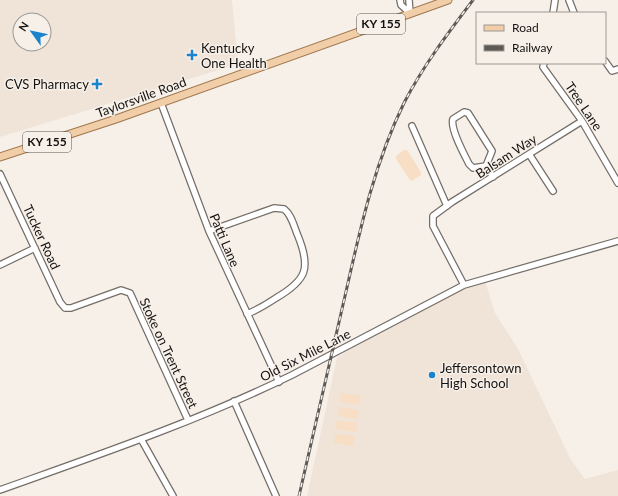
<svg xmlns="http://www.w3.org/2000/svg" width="618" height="496" viewBox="0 0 618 496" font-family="Lato,sans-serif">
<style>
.built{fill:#f0e3d7;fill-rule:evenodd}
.green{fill:#f8dec4}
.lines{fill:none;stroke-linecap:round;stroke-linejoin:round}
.minor-casing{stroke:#746e68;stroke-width:8}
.major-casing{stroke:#9d764d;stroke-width:9}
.minor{stroke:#fff;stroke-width:5.5}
.major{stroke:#f1cda8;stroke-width:7}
.rail-casing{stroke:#5d5a56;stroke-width:3}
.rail{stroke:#f7f0e9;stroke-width:1.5;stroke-dasharray:4.5;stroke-linecap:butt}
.poi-dot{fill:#1983ce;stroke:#f7f0e9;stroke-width:1.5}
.labels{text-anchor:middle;stroke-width:3;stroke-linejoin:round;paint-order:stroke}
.shield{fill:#f7f0e9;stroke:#585551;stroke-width:1}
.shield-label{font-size:12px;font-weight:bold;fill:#141210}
.poi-label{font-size:13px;fill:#141210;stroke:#f7f0e9;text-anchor:start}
.street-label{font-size:13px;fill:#141210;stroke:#f7f0e9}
</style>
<rect width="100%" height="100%" fill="#f7f0e9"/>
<path class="built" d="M0,0h232l6,64 -238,73zM20,20h24v24h-24z
M484,278l11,35 23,36 53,111 14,19 33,-9v26h-311l30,-138 51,-33z"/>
<path class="green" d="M404,150h3l14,22v3l-9,6 -2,-1 -14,-21v-3z
M341,393l20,3 -2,9 -19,-3z
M339,407l20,3 -2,9 -19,-3z
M337,420l20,3 -1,9 -20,-3z
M335,434l20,2 -2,10 -19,-3z"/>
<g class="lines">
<g class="minor-casing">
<path id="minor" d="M400,0l1,5 9,8
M409,0l1,13
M569,0l5,13
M553,13l2,-13
M605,61l7,10 6,-2
M544,63l-1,4 39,54 36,62
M161,103l48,128 70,151
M464,112l4,1 24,38 -6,15 -13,2 -4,-4c-5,-10 -19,-35 -16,-45z
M412,126l35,80
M529,154l24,37
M486,166l7,11
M0,174l60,128 5,6h6l50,-18 9,3 58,127
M209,231l65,-23 10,1c8,6 10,18 14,27 13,32 9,44 -22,62 -9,6 -19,12 -29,16
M0,265l35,-17
M464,285l-31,-59v-10l19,-14 130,-81
M234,401l42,95
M141,439l32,57
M0,490c98,-35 198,-69 292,-115l172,-90 154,-44"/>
</g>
<g class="major-casing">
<path id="major" d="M0,157l116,-38 332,-119"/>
</g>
<use href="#minor" class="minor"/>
<use href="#major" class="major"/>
<g class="rail-casing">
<path id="rail" d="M299,496c15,-67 31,-133 46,-200 15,-66 29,-132 59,-193 19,-37 44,-70 69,-103"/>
</g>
<use href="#rail" class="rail"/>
</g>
<g class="poi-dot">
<path d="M190 49h4v4h4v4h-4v4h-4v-4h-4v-4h4z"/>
<path d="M95 78h4v4h4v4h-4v4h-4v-4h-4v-4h4z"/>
<circle cx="432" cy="375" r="4"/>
</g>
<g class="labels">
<g class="shield">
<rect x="357" y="14" width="48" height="20" rx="3"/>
<rect x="23" y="132" width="48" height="20" rx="3"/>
</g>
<g class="shield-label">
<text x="381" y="28">KY 155</text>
<text x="47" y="146">KY 155</text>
</g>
<g class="poi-label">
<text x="201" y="53">Kentucky<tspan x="201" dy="15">One Health</tspan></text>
<text x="89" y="89" text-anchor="end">CVS Pharmacy</text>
<text x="440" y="373">Jeffersontown<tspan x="440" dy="15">High School</tspan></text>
</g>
<g class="street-label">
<text transform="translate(141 97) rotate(-20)" y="5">Taylorsville Road</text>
<text transform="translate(584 106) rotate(56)" y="5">Tree Lane</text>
<text transform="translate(506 156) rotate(-33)" y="5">Balsam Way</text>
<text transform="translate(42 237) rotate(65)" y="5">Tucker Road</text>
<text transform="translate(225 240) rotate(67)" y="5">Patti Lane</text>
<text transform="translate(169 353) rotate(65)" y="5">Stoke on Trent Street</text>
<text transform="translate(305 355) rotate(-27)" y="5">Old Six Mile Lane</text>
</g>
</g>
<rect x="476" y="12" width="130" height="52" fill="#f7f0e9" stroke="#9c9792"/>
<rect x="484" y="25" width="20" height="6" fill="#f1cda8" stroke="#9c9792"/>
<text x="512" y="32" font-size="12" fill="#141210">Road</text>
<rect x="484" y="45" width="20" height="6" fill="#5d5a56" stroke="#9c9792"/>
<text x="512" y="52" font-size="12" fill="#141210">Railway</text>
<g transform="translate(32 32) rotate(303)"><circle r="19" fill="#f7f0e9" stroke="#9c9792"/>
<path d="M0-3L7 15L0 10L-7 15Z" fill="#1983ce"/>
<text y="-6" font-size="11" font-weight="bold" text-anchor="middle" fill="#141210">N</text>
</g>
</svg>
